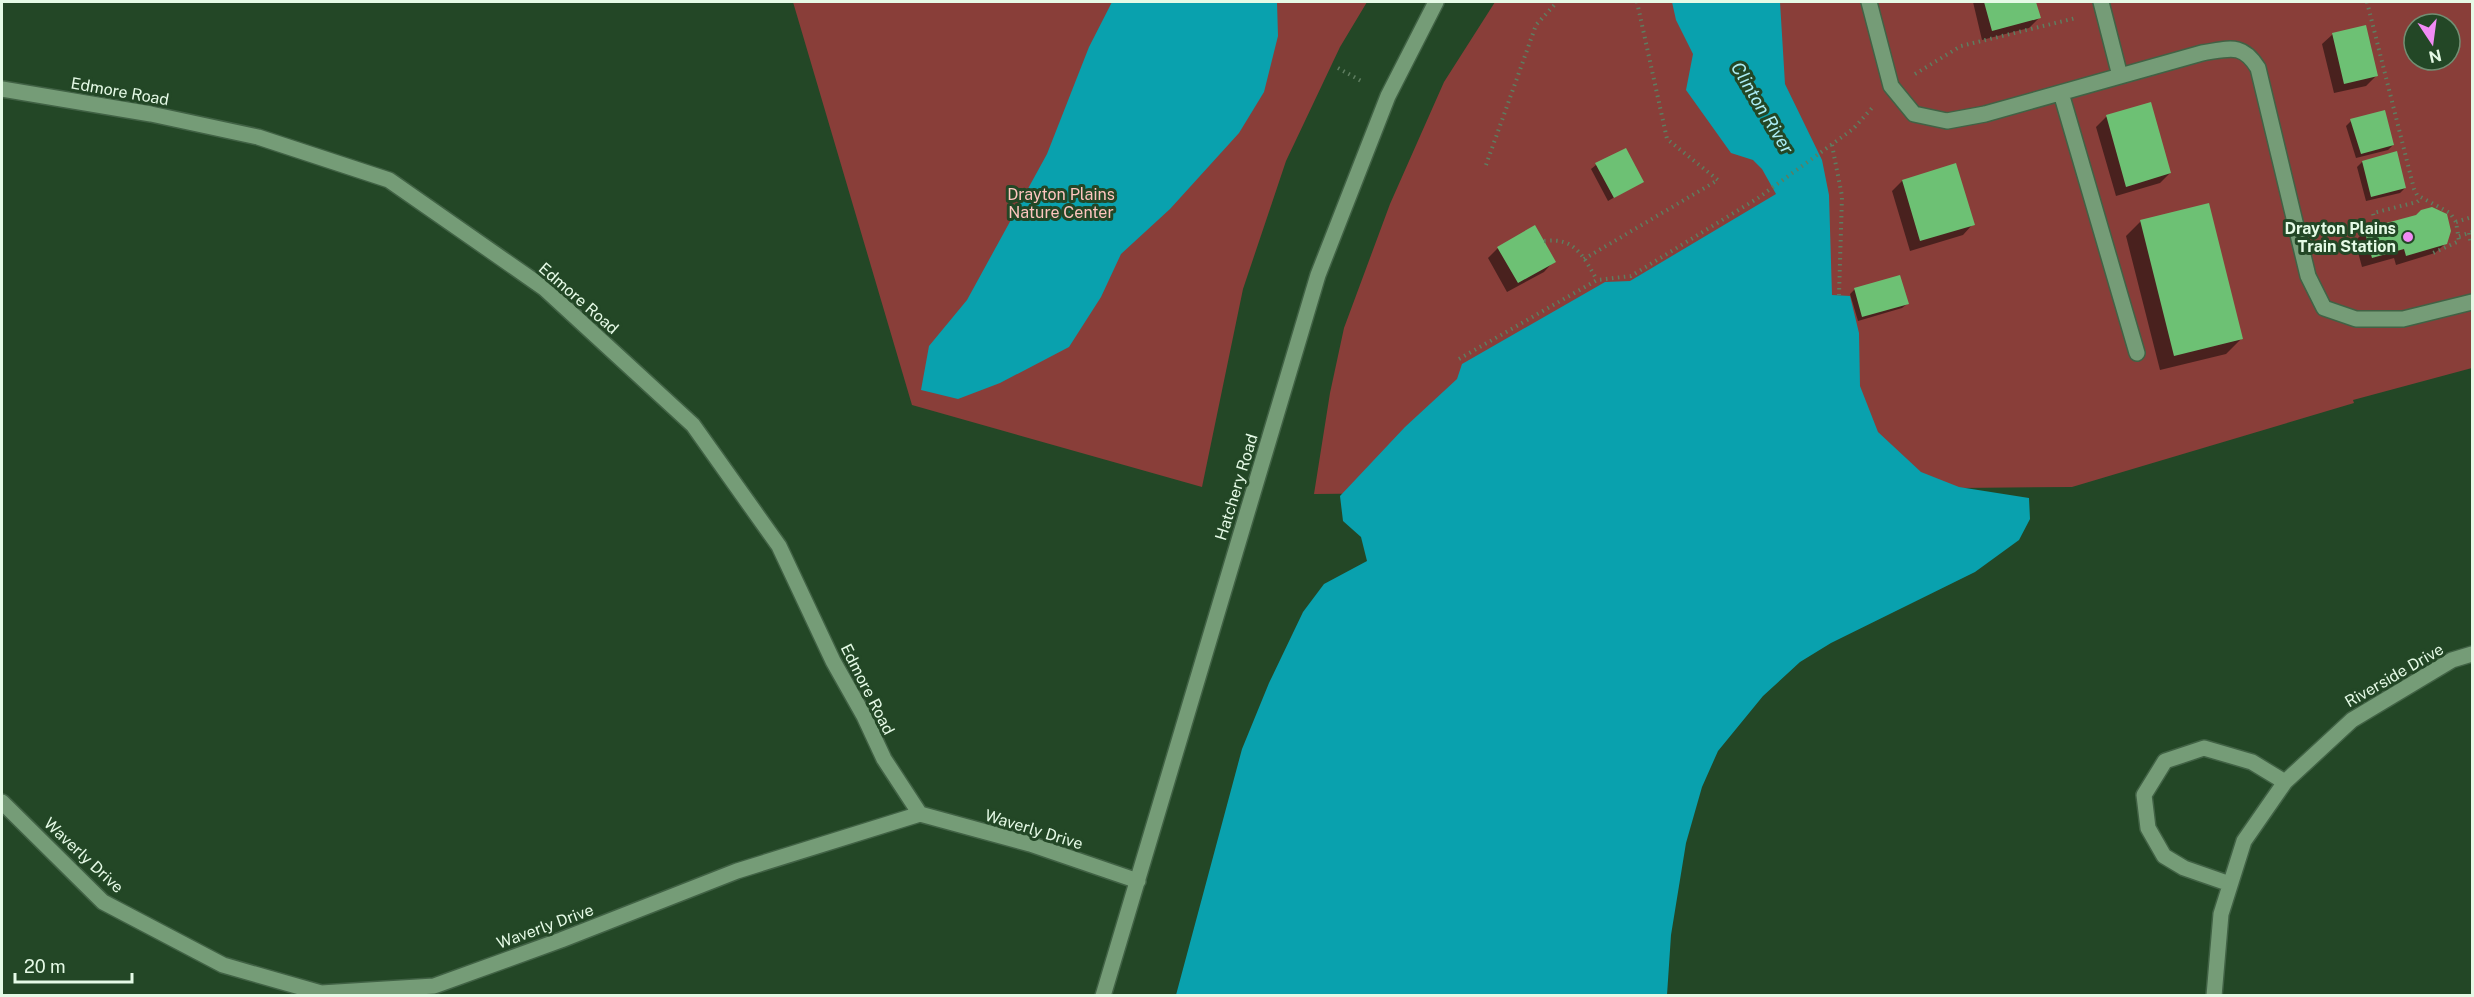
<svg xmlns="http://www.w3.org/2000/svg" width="2474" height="997" viewBox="0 0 2474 997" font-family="'Public Sans',sans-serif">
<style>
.green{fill:#893e39;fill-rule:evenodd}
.water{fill:#09a1ae}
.shadow{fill:#0007}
.building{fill:#6dc174}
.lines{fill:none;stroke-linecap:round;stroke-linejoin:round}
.minor-casing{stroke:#416245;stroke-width:18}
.path{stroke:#5e7d60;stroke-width:4;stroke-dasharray:1.5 4.5;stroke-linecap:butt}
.minor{stroke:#759c77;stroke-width:15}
.poi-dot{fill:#f18bf5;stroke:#234726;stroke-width:2}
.labels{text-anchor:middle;stroke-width:6;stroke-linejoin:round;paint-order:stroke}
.street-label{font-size:16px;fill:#e5fae6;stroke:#234726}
.park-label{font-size:16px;fill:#fec5be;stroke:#234726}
.poi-label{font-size:16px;font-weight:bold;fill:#e5fae6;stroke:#234726;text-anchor:end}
.water-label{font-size:18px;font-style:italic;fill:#abedf5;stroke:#234726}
</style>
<rect width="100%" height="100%" fill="#234726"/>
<path class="green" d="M793,2h574l-27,45 -54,114 -43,128 -41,198 -290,-82z
M1495,2h977v366l-119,32 1,3 -282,84 -758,7 16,-101 14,-65 46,-124 54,-122zM2414,24h36v36h-36z"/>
<path class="water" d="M1112,2h165l1,34 -14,56 -25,41 -69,76 -49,45 -20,43 -32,50 -69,36 -42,16 -37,-9 8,-44 38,-46 80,-146 42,-107z
M1672,2h108l5,82 37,76 7,35 3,100 18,1 9,37 1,53 18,46 43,40 38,15 70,11 1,21 -11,21 -44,32 -144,71 -31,19 -37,34 -45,55 -16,36 -16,56 -15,92 -4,60h-491l66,-246 27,-66 34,-71 21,-28 43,-23 -6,-24 -18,-16 -3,-25 65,-69 52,-48 5,-15 143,-82 25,-1 146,-87 -14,-25 -9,-9 -22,-7 -45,-63 7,-36 -17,-34z"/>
<path class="shadow" d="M1973,2h62l4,16 -10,10 -47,12z
M2333,34l44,41 -11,11 -32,7 -12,-49z
M2150,104l20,69 -10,10 -44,13 -20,-69 10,-10z
M2351,121l42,24 -5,5 -32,8 -10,-32z
M2362,162l43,26 -5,5 -34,8 -9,-34z
M1596,165l46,16 -34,20 -17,-32z
M1955,165l18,59 -10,11 -53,16 -18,-60 10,-10z
M2141,221l100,118 -15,15 -66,16 -34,-134z
M2365,231l81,12 -11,10 -39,12 -2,-7 -32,9 -7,-26z
M1498,248l56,13 -10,11 -37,20 -19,-34z
M1855,289l52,15 -5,4 -44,13 -8,-27z"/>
<path class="building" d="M1984,2h52l5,16 -49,13z
M2366,25l12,51 -34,8 -12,-51z
M2151,102l20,71 -45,14 -20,-72z
M2385,110l9,35 -33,9 -11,-35z
M1626,148l18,34 -30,16 -19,-35z
M2397,151l9,37 -35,9 -9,-36z
M1956,163l19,62 -55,16 -18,-61z
M2209,203l34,136 -69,17 -34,-136z
M2432,207l15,7 4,17 -4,13 -41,12 -2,-7 -32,9 -8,-29 52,-14 5,-5z
M1535,225l21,37 -38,21 -21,-36z
M1900,275l9,29 -47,13 -8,-29z"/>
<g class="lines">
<g class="minor-casing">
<path id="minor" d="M1869,2l22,84 23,28 33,7 38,-7 217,-61c27,-4 40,-11 56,15l50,208 16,32 32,11h47l69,-17
M2101,2l19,74
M2,89l149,25 107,23 131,43 155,108 149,137 86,121 54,115 31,55 20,43 36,55
M2061,93l76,260
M2,802l101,100 120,63 98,28 113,-7 127,-46 176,-69 183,-57 110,30 108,37
M2230,884l-46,-16 -20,-12 -16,-28 -4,-33 21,-34 39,-13 48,14 33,20
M1103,996l215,-721 70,-179 48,-94
M2214,996l7,-82 23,-73 41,-59 67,-62 100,-60 20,-6"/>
</g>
<path class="path" d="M2367,2l47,187 3,6 33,18 6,9 3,19 -28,13
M1338,68l25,14
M1915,74l46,-28 115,-28
M1832,145l10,51 -3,99
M1486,165l50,-140 21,-23
M2456,222l16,-5
M2376,227l-3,-14 44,-11 5,-4
M2469,233l2,12
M2459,236l13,-4
M1544,241c31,-4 39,15 53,39
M1584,259l134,-79 -51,-41 -30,-137
M1459,359l138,-79 34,-4 127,-78 95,-69 19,-21"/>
<use href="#minor" class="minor"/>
</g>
<circle class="poi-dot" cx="2408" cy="237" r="6"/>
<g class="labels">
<g class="street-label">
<text transform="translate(120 91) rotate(10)" y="6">Edmore Road</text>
<text transform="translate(579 298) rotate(41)" y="6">Edmore Road</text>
<text transform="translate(1236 487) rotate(-73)" y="6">Hatchery Road</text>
<text transform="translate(2394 675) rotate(-30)" y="6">Riverside Drive</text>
<text transform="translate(868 689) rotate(63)" y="6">Edmore Road</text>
<text transform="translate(1034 829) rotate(17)" y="6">Waverly Drive</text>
<text transform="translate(84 855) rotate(43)" y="6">Waverly Drive</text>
<text transform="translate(545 926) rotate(-20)" y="6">Waverly Drive</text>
</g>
<g class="park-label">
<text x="1061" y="200">Drayton Plains<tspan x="1061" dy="18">Nature Center</tspan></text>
</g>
<g class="poi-label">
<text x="2396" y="234">Drayton Plains<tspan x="2396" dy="18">Train Station</tspan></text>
</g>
<g class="water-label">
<text transform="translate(1762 108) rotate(59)" y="6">Clinton River</text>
</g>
</g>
<rect width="2474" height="997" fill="none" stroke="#e5fae6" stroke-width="6"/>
<g transform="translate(2432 42) rotate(167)"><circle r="28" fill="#234726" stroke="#718f73" stroke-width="1.5"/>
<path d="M0-4.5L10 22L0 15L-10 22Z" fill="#f18bf5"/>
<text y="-9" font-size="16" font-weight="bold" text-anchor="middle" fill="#e5fae6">N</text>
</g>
<path d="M15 973v9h117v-9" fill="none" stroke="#e5fae6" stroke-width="3"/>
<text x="24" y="973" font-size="18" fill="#e5fae6" stroke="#234726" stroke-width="4.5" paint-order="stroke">20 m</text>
</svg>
